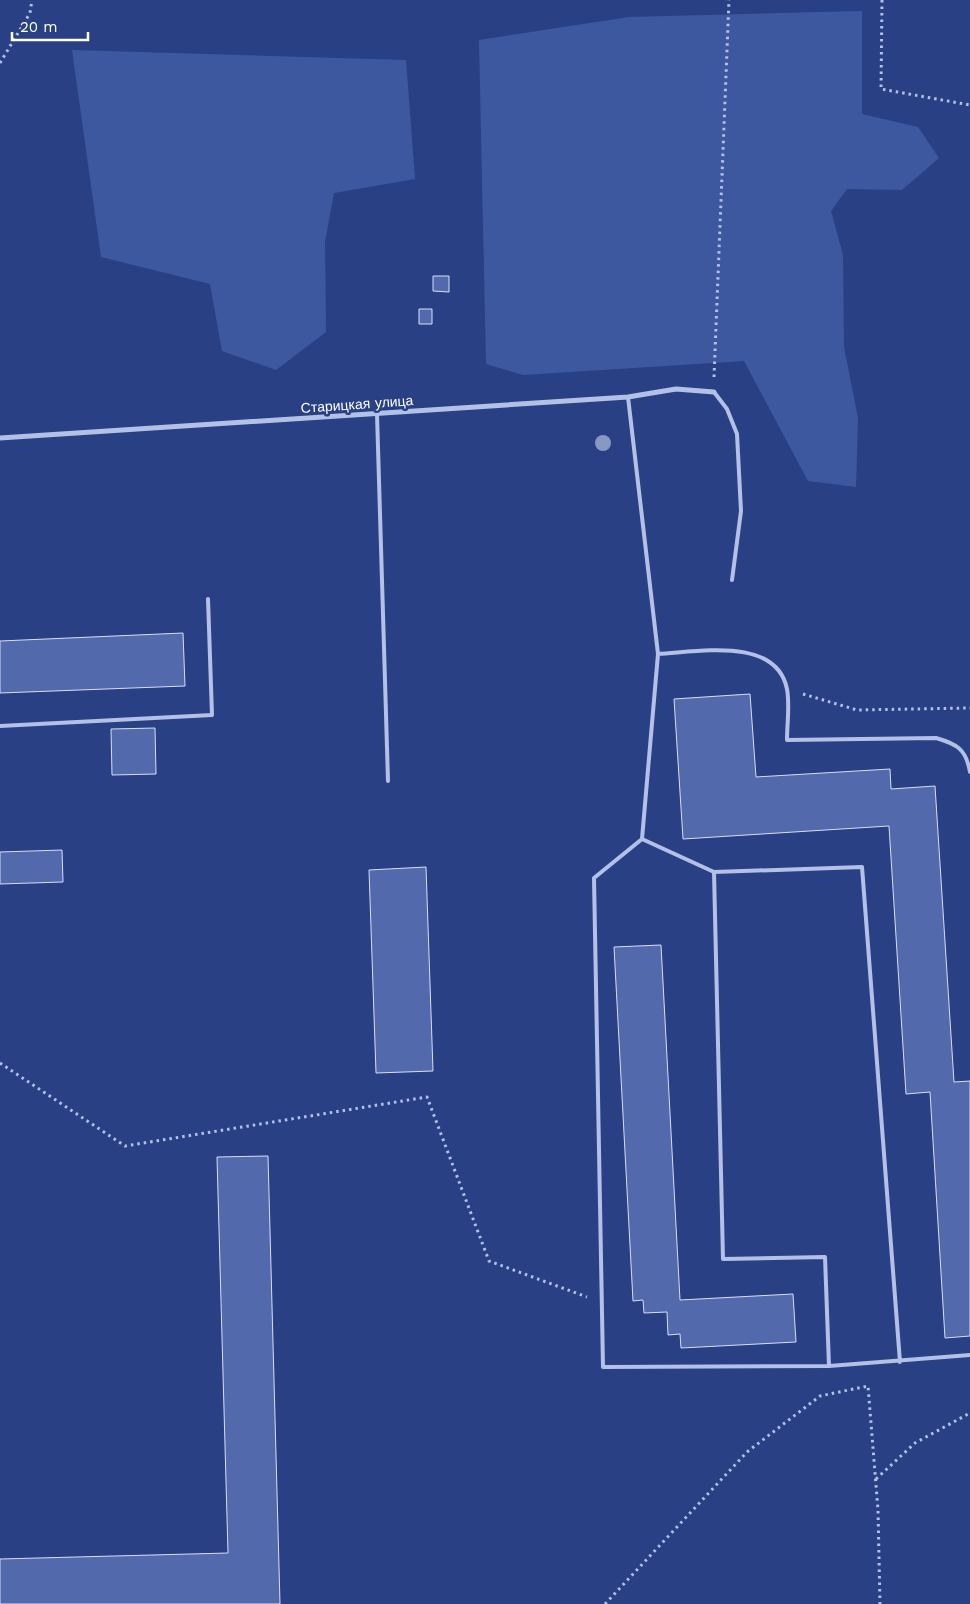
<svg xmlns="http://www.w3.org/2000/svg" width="970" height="1604" viewBox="0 0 970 1604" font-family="'Work Sans',sans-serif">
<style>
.green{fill:#3e58a0}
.building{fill:#5269ab;stroke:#d7dff6}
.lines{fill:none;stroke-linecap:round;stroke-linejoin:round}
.path{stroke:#b3c1e7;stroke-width:3;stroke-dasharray:2.5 4;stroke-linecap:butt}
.lane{stroke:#b3c1e7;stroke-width:4}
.street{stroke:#b3c1e7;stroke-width:5}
.tree{fill:#8997c3}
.labels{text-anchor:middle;stroke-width:5;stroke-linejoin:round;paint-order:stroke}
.street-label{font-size:14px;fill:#fff;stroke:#294084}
</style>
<rect width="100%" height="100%" fill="#294084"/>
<path class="green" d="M862,11v103l56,13 21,31 -37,32 -55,-1 -16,22 12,44 1,92 14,71 -2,69 -48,-6 -64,-120 -221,14 -37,-11 -7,-324 150,-23z
M72,50l334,10 9,119 -81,14 -9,49 1,90 -50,38 -54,-19 -12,-67 -109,-27z"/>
<path class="building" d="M433,276h16v16l-16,-1z
M419,309h13v15h-13z
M183,633l2,53 -185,7v-52z
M750,694l6,83 134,-8 1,20 44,-3 19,296 16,-1v255l-25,2 -15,-246 -24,2 -17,-268 -206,13 -9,-140z
M155,728l1,46 -44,1 -1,-46z
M62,850l1,32 -63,2v-32z
M426,867l7,204 -57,2 -7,-203z
M661,945l19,355 113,-6 3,48 -115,6 -1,-14 -12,1 -1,-23 -23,1 -1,-13 -10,1 -19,-354z
M268,1156l12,448h-280v-45l228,-6 -11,-396z"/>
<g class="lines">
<path class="path" d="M882,0l-1,89 89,16
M0,63l30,-50 2,-13
M714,377l15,-377
M803,694l54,16 113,-2
M0,1063l125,83 302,-49 62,164 98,36
M876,1479l39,-36 55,-30
M605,1604l142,-152 73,-56 48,-10 10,124 2,94"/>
<path class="lane" d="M714,392l13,17 10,25 4,77 -9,69
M628,397l30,257 -16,185 -48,39 9,489 226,-1 141,-11
M377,414l11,367
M658,654c40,-2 118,-18 129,35 3,16 0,35 0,51l149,-2c21,6 30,11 34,34
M0,726l212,-11 -4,-116
M642,839l72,33 9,387 102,-2 4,109
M714,872l148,-5 38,495"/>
<path class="street" d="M0,438l628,-41 48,-8 38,3"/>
</g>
<circle class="tree" cx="603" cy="443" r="8"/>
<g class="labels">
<g class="street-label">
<text transform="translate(357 404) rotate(-4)" y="5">Старицкая улица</text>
</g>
</g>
<path d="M12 32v8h76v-8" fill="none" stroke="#ffffff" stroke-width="2.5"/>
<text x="20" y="32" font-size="15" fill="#ffffff" stroke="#294084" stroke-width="4" paint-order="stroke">20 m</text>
</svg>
